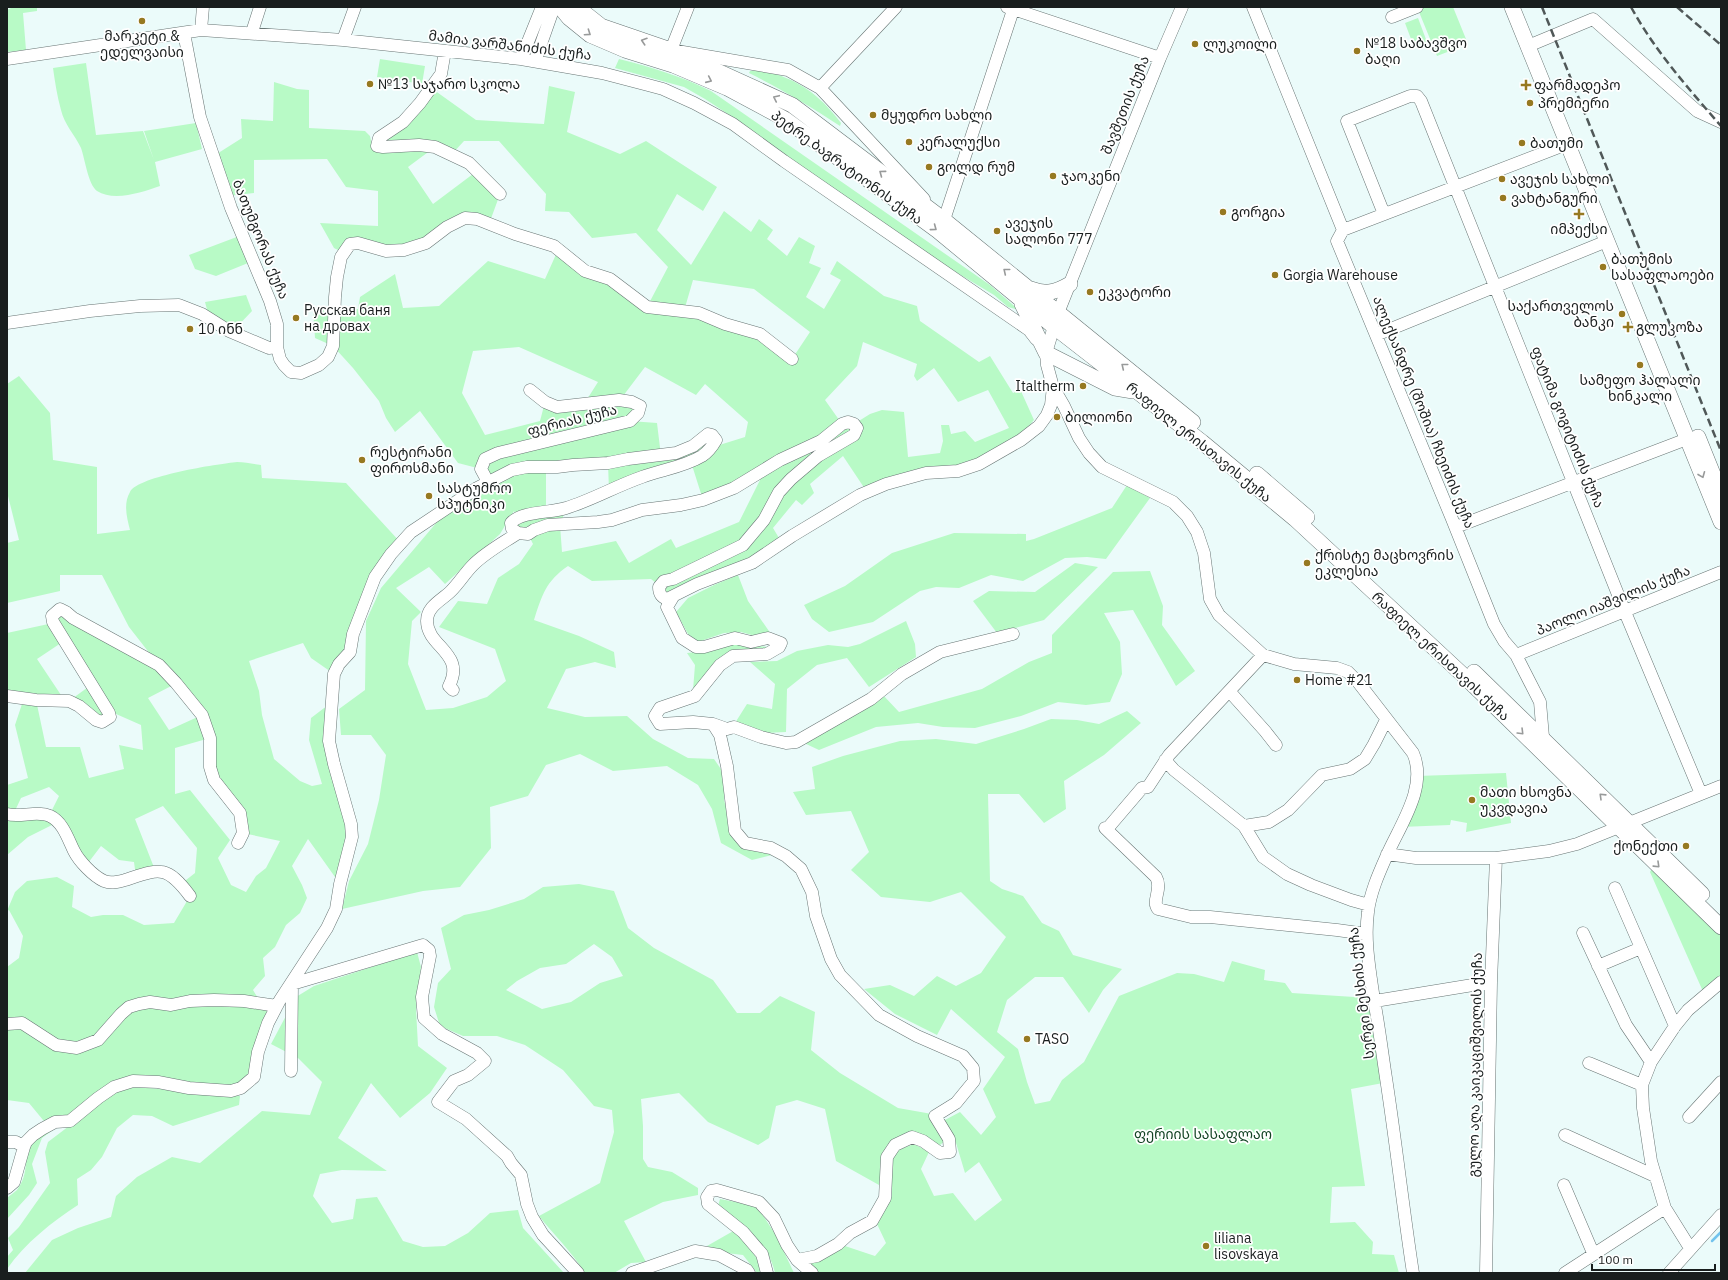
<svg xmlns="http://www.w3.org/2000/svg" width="1728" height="1280" viewBox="0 0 1728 1280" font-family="'IBM Plex Sans','Noto Sans Georgian',sans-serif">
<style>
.green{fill:#b8fac6;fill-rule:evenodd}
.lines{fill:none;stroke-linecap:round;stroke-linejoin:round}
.stream{stroke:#73c3ed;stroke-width:2.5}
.minor-casing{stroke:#687574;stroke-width:13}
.major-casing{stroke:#687574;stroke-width:16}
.minor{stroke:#fff;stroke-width:12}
.major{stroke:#fff;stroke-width:15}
.rail{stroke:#505858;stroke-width:2.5;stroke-dasharray:8 4;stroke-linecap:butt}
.oneway{stroke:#989a9a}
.poi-dot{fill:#967921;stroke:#fff;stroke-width:1.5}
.labels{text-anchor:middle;stroke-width:3.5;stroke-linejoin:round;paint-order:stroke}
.poi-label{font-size:14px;fill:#191e1e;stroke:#fff;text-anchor:start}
.street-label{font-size:14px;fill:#191e1e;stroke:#fff}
.park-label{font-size:14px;fill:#134424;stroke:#fff}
</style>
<rect width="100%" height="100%" fill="#ebfbfa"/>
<path class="green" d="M13,7h24v4l-14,2 3,37 -19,2v-42z
M1417,7h36l15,37 -31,12z
M1418,18l9,24 -13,5 -9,-24z
M380,59l45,7 -3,18 -45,-7z
M619,59c32,8 62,17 92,32l279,194 29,25 -11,-3 -14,-12 -45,-27 -149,-102 -60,-44 -35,-23 -21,-12 -69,-19z
M86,63l10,72 47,-4 11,29 -10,-29 52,-8 6,26 -47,13 5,24c-17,6 -46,16 -63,5 -9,-7 -12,-32 -16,-43 -6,-13 -17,-24 -20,-38 -4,-14 -6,-28 -8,-42z
M764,70c36,11 54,23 77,53l-1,3c-30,-20 -59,-37 -91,-53l1,-2z
M274,82l23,7 12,1v38l56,3 5,5 3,13 11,4 11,-2 -17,-7 56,-54 42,30 68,4 5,-38 26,6 -8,40 53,22 26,-13 71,46 -14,24 -26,-17 -20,36 34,35 33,-54 27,21 8,-13 14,11 -6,9 20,17 12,-19 16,9 -6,17 12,5 -15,29 18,12 17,-29 -11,-6 7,-13 47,35 33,10 3,15 59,41 11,-6 23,37 7,-4 14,31 -16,18 -39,23 -114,28 -22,-33 -33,28 4,9 -12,12 -6,-5 -23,28 9,15 -109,54 -22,-18 -59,2 -24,-15c-22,15 -26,29 -34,54l45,16 35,16 2,16 -21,-6 -29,7 -19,39 38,9 42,-1 26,23 35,19 26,1 11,16 -1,25 11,39 37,16 -20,5 -31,-17 -9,-34 -14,-24 -31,-19 -54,5 -33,-17 -34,11 -18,31 -38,11 1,41 -31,39 -37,4 -81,18 7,-28 19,-37 11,-44 7,-45 -15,-20h-30l-2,-26 26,-19 1,-69 15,-33 56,-66 50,-40 -6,-13 -23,-6 -38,-52 -25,21 -9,-14 -7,-17 -26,-33 -20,-22 -18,-8 -2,-28 22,-3 23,2 2,-12 35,-23 8,34 36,-2 49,-45 57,18 13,-29 89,57 21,-40 -32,-34 -44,5 -23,-26 -24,-1 1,-17 -47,-53h-35l-12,13 -17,-7 -27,20 25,37 44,-33 23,23 -11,30 -12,-5 -73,31 -46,-7 -14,10 -10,-5 -14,-25 58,3v-35l-32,-4 -19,-28 -73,1v33l-27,3 -15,-39 30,-19 -1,-19 32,2zM693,280l61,9 56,43 -18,27 -32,-25 -76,-23zM863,342l54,22 -3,12 3,5 17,-13 24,34 30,-12 21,38 -34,14 -10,-11 -14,3 -2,-9h-8l2,16 -3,12 -32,4 -4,-45 -22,-2 -12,4 -16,10h-12l-17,-24 32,-34zM519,347l79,35 -14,22 -39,-2 -5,19 -55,14 -23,-42 11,-42zM645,367l51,28 9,-11 43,38 -3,15 -32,10 -8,-11 -44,20 -4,-33 -27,-2 10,-15 -20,-6zM691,462l12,38 62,-30 -26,52 -63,26 -5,-9 -42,24 -13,-22 -54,11 -2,-27 6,-17 -20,4v-45l62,-4 1,28zM514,511l3,6 -5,12 16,5 5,10 -14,20 -21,14 -11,26 -29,-3 -19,26 56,22 11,32 -19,16 -34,11 -27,2 -18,-46 4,-43 9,-9 -25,-24 33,-21 16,17 55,-50z
M242,235l11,26 -37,15 -21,-7 -6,-14z
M246,295l6,16 -19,20 -24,-14 -4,-15z
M19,376l31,37 3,47 44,7v67l33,-4c-3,-12 -7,-26 0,-38 8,-16 88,-28 107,-30 8,0 16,2 24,3l1,13 84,5 55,60 -10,11 -57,120 -23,-16 -8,-15 -54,18 10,30 3,24 12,44 26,22 12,5 10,-2 -13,-44 2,-22 21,-16 -1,26 20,96 -11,60 -32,-45 -16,27 10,19 5,13 -7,15 -14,12 -11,22 -12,11 2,18 -12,14 8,13 16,3 -26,59 -4,13 -11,8 -103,-5 -48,28 -37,17 -19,-23 -22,-3v-133l12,-9 4,-22 -14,-26 -2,1 8,-19 12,-11 30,-4 17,9 -2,21 19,10 12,-2h20l21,10 30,-2 16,-27 -9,-12 14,-11 2,-25 -34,-42 -28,13 20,51 -19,7 -2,-15 -15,-2 -18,-14 -16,21 -27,-45 -30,15 -21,18v-70l21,-7 -13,-53 9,-27 -17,-2v-63l46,-10 3,-11 102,52 -29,-37 -27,-52h-42v16l-53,12v-60l12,-3 -12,-48v-108zM64,641l27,44 -22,16 37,19 1,-10 34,15 2,25 -24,-5 5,24 -35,9 -9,-31h-34l-10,-47 29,1 -28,-42zM177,683l25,32 -33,15 -21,-32zM210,738l4,42 26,33 3,20 37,8 -14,27 -10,8 -10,16 -15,-7 -13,-27 12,-18 -40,-50 -15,4v-46zM49,787l10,9 -10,20 -36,-1 8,-17z
M1127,485l23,13 -44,61 -19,-2 -22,1 -42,23 -32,-6 -32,13 -23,-1 -16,4 -47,31 -44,10 -17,-13 -8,-14 41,-19 47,-33 62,-20 72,1v7l8,-2 78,-31z
M1075,563l23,4 -54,53 -47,13 -24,-32 16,-10 46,1z
M1150,571l13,35 -1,19 33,46 -19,15 -43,-76 -29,3 16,29 2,32 -12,28 -24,3 -28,-3 -37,14 -46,12 -32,-1 -25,-4 -42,4 -57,23 -15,-7 79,-48 16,17 83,-23 47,-27 23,-9v-18l61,-63z
M738,575l10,26 23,33 -12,3 -18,-5 -17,1 -26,9 -10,-8 -12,-22 12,-14 26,-13z
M906,621l9,23 1,13 -47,30 -22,-29 -30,7 -30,24 -1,43 -22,1 -29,-10 12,-19 25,5 3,-25 -25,-22 27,-1 20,-10 31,-6 20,2 12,-3z
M731,644l39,3 -3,3 -31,2 -43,38 2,-25 -8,-12 19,-2z
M1127,711l14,12 -37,32 -40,26 2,28 -22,14 -25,-29h-31l2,87 12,8 21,7 19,27 17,8 14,24 49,14 -19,21 -14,23 -26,-36h-28l-28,23 -10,32 21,17 9,33 8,22 15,-3 12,-21 22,-18 35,-66 58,-23 17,1 30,8 8,-21 33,9 -1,10 21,3 7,10 78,5 13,85 -32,6 14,97 -33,1 -2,36 25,-1 18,20 -1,12 22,1 5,18h-582l-7,-10 35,-17 30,10 11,-13 -9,-19 15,-28v-38l6,-8 16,-6 15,8 -8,17 13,27 19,-3 22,28 27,-21 -23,-38 -14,11 -9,-30 -13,-22 17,-9 21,23 15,-18 -13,-28 22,-32 -54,-48 -14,26 -42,-21 -31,-25 26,-4 24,11 23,-20 19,10 25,-13 25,-36 -45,-45 -31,10 -49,-5 -30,-27 18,-18 -18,-41 -45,4 -13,-23 22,-3 -3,-22 31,-11 57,-15 36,-2 40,5 48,-15 27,-10 26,1 22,4z
M1506,773l5,50 -45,9 1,-9 -16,-3 -1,5 -49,2 16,-51z
M1655,863l66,64v55l-16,14 -55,-124z
M579,884l35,7 14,37 26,20 59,32 24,33h23l20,-17 35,16 -4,38 29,23 58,35 34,6 13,27 -5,4 -33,-12 -20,12 -8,40 -43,-24 -11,-52 -28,-9 -21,6 -7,32 -11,7 -50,-23 -29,-29 -38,6 2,27v33l5,8 24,5 26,16v7l-35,7 -39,19 22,41 -15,1 -17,10h-29c-13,-21 -31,-38 -46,-57l61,-33 14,-51 -2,-22 -18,-4 -31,-36 -38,-25 -28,-9h-34l-23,-10 -6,-19 4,-24 13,-14 -10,-41 23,-13 25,-5 35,-11 19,-12zM594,944l18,13 11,19 -23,7 -29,19 -29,7 -36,-19 11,-9 23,-13 26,-4z
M417,952l4,15 -5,42 2,37 29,22 -17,25 -30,25 -29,-35 -33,55 49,33 -45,-1 -22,4 -7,22 19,27 21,-4 3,-20 21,-2 26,44 20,6 22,-1 23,-13 22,-20 28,-3 5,18 41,45h-539l27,-33 26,-12 33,-11 5,-21 21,-19 35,-20 28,6 62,-52 48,4 12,-33 -24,-24 -27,-14 25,-47 18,-11z
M136,1087l104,9 -1,9 -66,21 -21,-10 -19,-1 -16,13 -15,29 -11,13 -14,9 1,26c-26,17 -53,38 -71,64v-12l6,-7 -5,-12 11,-11 31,-44 -5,-31 3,-10 54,-41 19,-11z
M57,1127l-15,11 -10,26 5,19 -8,12 -22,24v-21c3,-3 7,-5 10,-8 20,-26 -7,-46 40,-63z
M720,1199l37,7 20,31 17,36h-19c-7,-32 -33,-47 -57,-67z
M735,1230c10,12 24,26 27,43h-5l-14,-18 -17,-2 -19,-7z"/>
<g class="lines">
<path class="stream" d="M1712,1241l9,-9"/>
<g class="minor-casing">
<path id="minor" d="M688,7l-17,43 117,20 32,18 104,111
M1007,7l153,51
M1182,7l-22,51 -102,255 -12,40 1,12 6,22 11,19 15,32 10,15 13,14 71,35 14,14 10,16 7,21 6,46 9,16 44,40 31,9 43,4 11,4 10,10 55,71c15,34 -13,72 -26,102 -8,18 -17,38 -19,57 -4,29 2,59 6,88 5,26 8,52 12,78 10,65 17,130 27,195
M1253,7l90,223 -6,11 115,278 42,105 10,17 12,14 24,47 3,35
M1392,17l25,-10
M201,30l2,-23
M252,32l8,-25
M184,33l16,84 31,91 39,93 7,23v23l3,12 4,6 7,7 10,1 18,-8 9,-8 5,-11 2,-49 2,-20 4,-20 9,-13 8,-1 28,8 18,-1 22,-7 21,-16 18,-9 12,1 38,15 39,12 31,25 25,8 37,28 52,6 26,11 35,10 32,25
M343,40l12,-33
M1528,46l65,-27 104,92 24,11
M445,51l-4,23 -21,29 -17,19 -24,16 -2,8 6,1 36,-2 16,2 34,16 31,31
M7,59l194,-29 142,10 178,19 81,14 46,12 15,4 31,14 39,21 51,37 245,169 7,9
M521,59l21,-52
M535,61l19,-54
M820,88l76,-81
M938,214l6,6 70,-213
M1384,214l-37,-93 63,-25h7l4,5 204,511 76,182
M1343,230l224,-86
M7,323l83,-12 50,-5 39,-1 23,9 27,17 40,17 8,-1
M1376,335l231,-94
M488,482l-7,-13 4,-10 13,-6 132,-32 8,-8 2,-7 -8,-4 -13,-2 -62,7 -12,-5 -15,-12
M1456,527l231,-88
M673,597l-6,10 15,31 14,9h8l31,-9 16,4 17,-4 13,5 -2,4 -12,7 -34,2 -13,9 -25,31 -35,12 -5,8 5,8 33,-2 20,2 14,5 7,-2 27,10 25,6 10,-1 75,-43 31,-25 38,-22 73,-18
M1516,655l205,-83
M453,690l-4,-4c17,-33 -22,-39 -22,-65 0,-15 15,-21 24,-30 8,-8 14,-18 22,-26 13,-13 30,-22 45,-32
M1230,692l35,39 11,14
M7,696l29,4 33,1 10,5 17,14 6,2 8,-5 -1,-4 -56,-91 -1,-6 8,-7 6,3 7,6 86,47 17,18 26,32 8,23v29l4,13 26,33 3,20 -5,10
M713,724l7,11 7,31 8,65 10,12 26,5 15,8 15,13 11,23 4,24 15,43 9,16 39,40 38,21 46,20 10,12 1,13 -18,22 -21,13 14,23 1,13 -10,1 -17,-12 -11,-4 -17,8 -8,12 -2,41 -13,23 -22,12 -12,11 -21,12 -20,4
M1165,760l9,10 70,56 19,31 24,17 24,11 40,15 18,5
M7,814c13,4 30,-4 43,2 13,6 18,23 24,35 5,10 19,25 30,30 7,3 14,1 21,-1 34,-11 41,-16 65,16
M1244,826l25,-4 19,-12 34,-35 28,-6 15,-10 9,-15 12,-24
M1105,828l51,49c7,12 -5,24 2,32l33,8h19l127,13 29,4
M1107,829l35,-41 6,-1 21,-32 94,-100
M1387,854l29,4h80l53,-7 28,-7 144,-58
M1615,888l60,138
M1583,933l43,92 25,37
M1598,966l43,-18
M1375,1001l116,-19
M7,1024l15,-1 34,22 21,3 21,-8 23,-26 8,-7 10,-3 11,-2 21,3 19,-4 24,-1 30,1 33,5
M1589,1063l53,22
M291,1071l1,-87 131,-39 6,5 1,6 -8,41 2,21 18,16 35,19 8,8 -17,14 -14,6 -16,21 28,17 41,37 4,7 10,12 6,29 5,13 11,18 35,38
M1689,1117l32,-35
M1565,1135l90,41
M7,1142h9l8,5
M1564,1185l29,68
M7,1188l7,-6 10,-35 2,-5 7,-7 9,-6 13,-7 15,-1 28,-23 16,-11 19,-6 25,1 31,6 42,3 10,-3 13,-11 4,-25 10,-29 12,-23 47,-72 9,-19 4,-25 12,-47 -1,-13 -17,-60 -5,-23 5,-67 5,-10 11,-12 3,-18 22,-57 16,-23 20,-22 66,-44 35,-18 15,-3h30l16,-2 35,-2 20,-4 48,-6 17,-7 15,-12 4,1 4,5c-4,7 -8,12 -14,16 -18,11 -41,14 -60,21 -26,9 -50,23 -76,31 -15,5 -45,3 -55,15l1,6 6,4 10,1 6,-4 14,-5 50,-3 14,-2 30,-10 39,-5 22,-5 31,-12 46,-28 41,-19 21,-17 6,-2 6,2 3,4 -3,7 -36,21 -27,23 -12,13 -15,28 -21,25 -70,34 -9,2 -5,6c0,7 2,10 8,12l30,-15 55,-21 40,-27 68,-41 26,-11 40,-11 32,-2 21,-7 42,-24 18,-14 8,-11 4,-10 2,-18
M1690,1248l-25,-40 -14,-47 -8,-53 -1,-23 9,-23 24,-36 13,-16 33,-28
M632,1273l63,-22 24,4 28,15 2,3
M767,1273l-5,-19 -19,-22 -35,-28 -1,-7 4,-6 6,-1 42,12 15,16 13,27 10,15 15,13
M1486,1273l5,-291 5,-124
M1565,1273l100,-65
M1669,1273l52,-58"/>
</g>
<g class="major-casing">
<path id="major" d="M560,7l9,11 21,17 35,15 48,15 54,23 58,31 153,112 115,95 149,116 93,77 168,156 258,252
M577,7l24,19 70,24 121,55 152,115 249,202
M1512,7l209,515
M1031,289c16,6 25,3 39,-5
M1022,304l24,49 69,35 18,3
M1698,437l23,57
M1257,474l50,43
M1474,672l228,222"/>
</g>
<use href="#minor" class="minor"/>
<use href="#major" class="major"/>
<path class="rail" d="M1542,7l179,444
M1631,7c24,44 57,81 90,119
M1677,7l44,38"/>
</g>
<defs><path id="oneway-chevron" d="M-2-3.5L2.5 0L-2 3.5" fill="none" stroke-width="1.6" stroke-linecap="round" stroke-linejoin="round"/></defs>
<g class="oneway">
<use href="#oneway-chevron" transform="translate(588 33) rotate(34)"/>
<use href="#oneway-chevron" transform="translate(644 41) rotate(-162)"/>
<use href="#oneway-chevron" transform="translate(709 80) rotate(24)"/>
<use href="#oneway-chevron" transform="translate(776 98) rotate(-155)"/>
<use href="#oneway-chevron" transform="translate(882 173) rotate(-143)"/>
<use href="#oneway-chevron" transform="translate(934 228) rotate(37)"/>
<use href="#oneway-chevron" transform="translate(1006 271) rotate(-141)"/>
<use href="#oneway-chevron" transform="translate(1124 366) rotate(-141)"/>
<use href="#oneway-chevron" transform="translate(1702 475) rotate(68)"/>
<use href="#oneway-chevron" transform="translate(1521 732) rotate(45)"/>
<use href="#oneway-chevron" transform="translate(1602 796) rotate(-136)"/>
<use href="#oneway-chevron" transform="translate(1657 865) rotate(44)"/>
</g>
<g class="poi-dot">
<circle cx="142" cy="21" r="4"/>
<circle cx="1195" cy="44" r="4"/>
<circle cx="1357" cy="51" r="4"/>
<circle cx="370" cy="84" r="4"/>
<path d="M1524 79h4v4h4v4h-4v4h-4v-4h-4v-4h4z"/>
<circle cx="1530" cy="103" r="4"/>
<circle cx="873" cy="115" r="4"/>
<circle cx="909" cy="142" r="4"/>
<circle cx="1522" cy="143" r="4"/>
<circle cx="929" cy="167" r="4"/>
<circle cx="1053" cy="176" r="4"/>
<circle cx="1502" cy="179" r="4"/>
<circle cx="1503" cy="198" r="4"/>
<circle cx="1223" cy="212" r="4"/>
<path d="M1577 208h4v4h4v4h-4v4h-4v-4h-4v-4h4z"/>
<circle cx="997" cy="231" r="4"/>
<circle cx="1603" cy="267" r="4"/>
<circle cx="1275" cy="275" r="4"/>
<circle cx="1090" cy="292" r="4"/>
<circle cx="1622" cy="314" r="4"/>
<circle cx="296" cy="318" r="4"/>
<path d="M1626 321h4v4h4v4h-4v4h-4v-4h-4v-4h4z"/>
<circle cx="190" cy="329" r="4"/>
<circle cx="1640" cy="365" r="4"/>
<circle cx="1083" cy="386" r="4"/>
<circle cx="1057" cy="417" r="4"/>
<circle cx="362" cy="460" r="4"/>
<circle cx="429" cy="496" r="4"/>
<circle cx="1307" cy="563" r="4"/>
<circle cx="1297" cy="680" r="4"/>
<circle cx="1472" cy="800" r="4"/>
<circle cx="1686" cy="846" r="4"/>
<circle cx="1027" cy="1039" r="4"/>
<circle cx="1206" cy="1246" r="4"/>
</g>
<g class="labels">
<g class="poi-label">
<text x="142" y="41" text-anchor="middle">მარკეტი &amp;<tspan x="142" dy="16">ედელვაისი</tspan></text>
<text x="1365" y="48">№18 საბავშვო<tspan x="1365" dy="16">ბაღი</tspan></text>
<text x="1203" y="49">ლუკოილი</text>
<text x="378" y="89">№13 საჯარო სკოლა</text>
<text x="1534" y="90">ფარმადეპო</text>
<text x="1538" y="108">პრემიერი</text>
<text x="881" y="120">მყუდრო სახლი</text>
<text x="917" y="147">კერალუქსი</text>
<text x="1530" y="148">ბათუმი</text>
<text x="937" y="172">გოლდ რუმ</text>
<text x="1061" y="181">ჯაოკენი</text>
<text x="1510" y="184">ავეჯის სახლი</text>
<text x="1511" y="203">ვახტანგური</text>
<text x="1231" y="217">გორგია</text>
<text x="1005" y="228">ავეჯის<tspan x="1005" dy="16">სალონი 777</tspan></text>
<text x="1579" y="234" text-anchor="middle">იმპექსი</text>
<text x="1611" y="264">ბათუმის<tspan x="1611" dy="16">სასაფლაოები</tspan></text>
<text x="1283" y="280">Gorgia Warehouse</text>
<text x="1098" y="297">ეკვატორი</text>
<text x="1614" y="311" text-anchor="end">საქართველოს<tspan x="1614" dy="16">ბანკი</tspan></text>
<text x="304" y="315">Русская баня<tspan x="304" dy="16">на дровах</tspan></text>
<text x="1636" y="332">გლუკოზა</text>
<text x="198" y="334">10 ინნ</text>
<text x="1640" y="385" text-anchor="middle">სამეფო ჰალალი<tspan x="1640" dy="16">ხინკალი</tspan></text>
<text x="1075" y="391" text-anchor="end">Italtherm</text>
<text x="1065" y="422">ბილიონი</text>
<text x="370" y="457">რესტირანი<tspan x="370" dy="16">ფიროსმანი</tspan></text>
<text x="437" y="493">სასტუმრო<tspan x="437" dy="16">სპუტნიკი</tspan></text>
<text x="1315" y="560">ქრისტე მაცხოვრის<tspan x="1315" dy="16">ეკლესია</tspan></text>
<text x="1305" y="685">Home #21</text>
<text x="1480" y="797">მათი ხსოვნა<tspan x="1480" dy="16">უკვდავია</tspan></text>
<text x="1678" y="851" text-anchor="end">ქონექთი</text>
<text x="1035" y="1044">TASO</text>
<text x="1214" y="1243">liliana<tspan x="1214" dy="16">lisovskaya</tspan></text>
</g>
<g class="street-label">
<text transform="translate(510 45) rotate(7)" y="5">მამია ვარშანიძის ქუჩა</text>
<text transform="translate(1125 105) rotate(-68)" y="5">შავშეთის ქუჩა</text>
<text transform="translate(847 167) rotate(36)" y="5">პეტრე ბაგრატიონის ქუჩა</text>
<text transform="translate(261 239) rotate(68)" y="5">ბათუმგორას ქუჩა</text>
<text transform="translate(1424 412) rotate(68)" y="5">ალექსანდრე (შოშია) ჩხეიძის ქუჩა</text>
<text transform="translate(572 420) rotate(-14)" y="5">ფერიას ქუჩა</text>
<text transform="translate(1568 427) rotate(68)" y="5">ფატიმა გოგიტიძის ქუჩა</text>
<text transform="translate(1199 442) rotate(39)" y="5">რაფიელ ერისთავის ქუჩა</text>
<text transform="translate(1613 600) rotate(-22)" y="5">პაოლო იაშვილის ქუჩა</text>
<text transform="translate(1441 656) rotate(43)" y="5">რაფიელ ერისთავის ქუჩა</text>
<text transform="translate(1361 993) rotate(-97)" y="5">სერგი მესხის ქუჩა</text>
<text transform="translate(1475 1065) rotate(-89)" y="5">გულო აღა კაიკაციშვილის ქუჩა</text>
</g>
<g class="park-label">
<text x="1203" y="1139">ფერიის სასაფლაო</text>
</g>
</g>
<rect width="1728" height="1280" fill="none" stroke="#191e1e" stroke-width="16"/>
<path d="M1592 1264v6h123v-6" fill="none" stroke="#191e1e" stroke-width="2"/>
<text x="1598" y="1264" font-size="12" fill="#191e1e" stroke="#ffffff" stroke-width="3" paint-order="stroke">100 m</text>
</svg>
